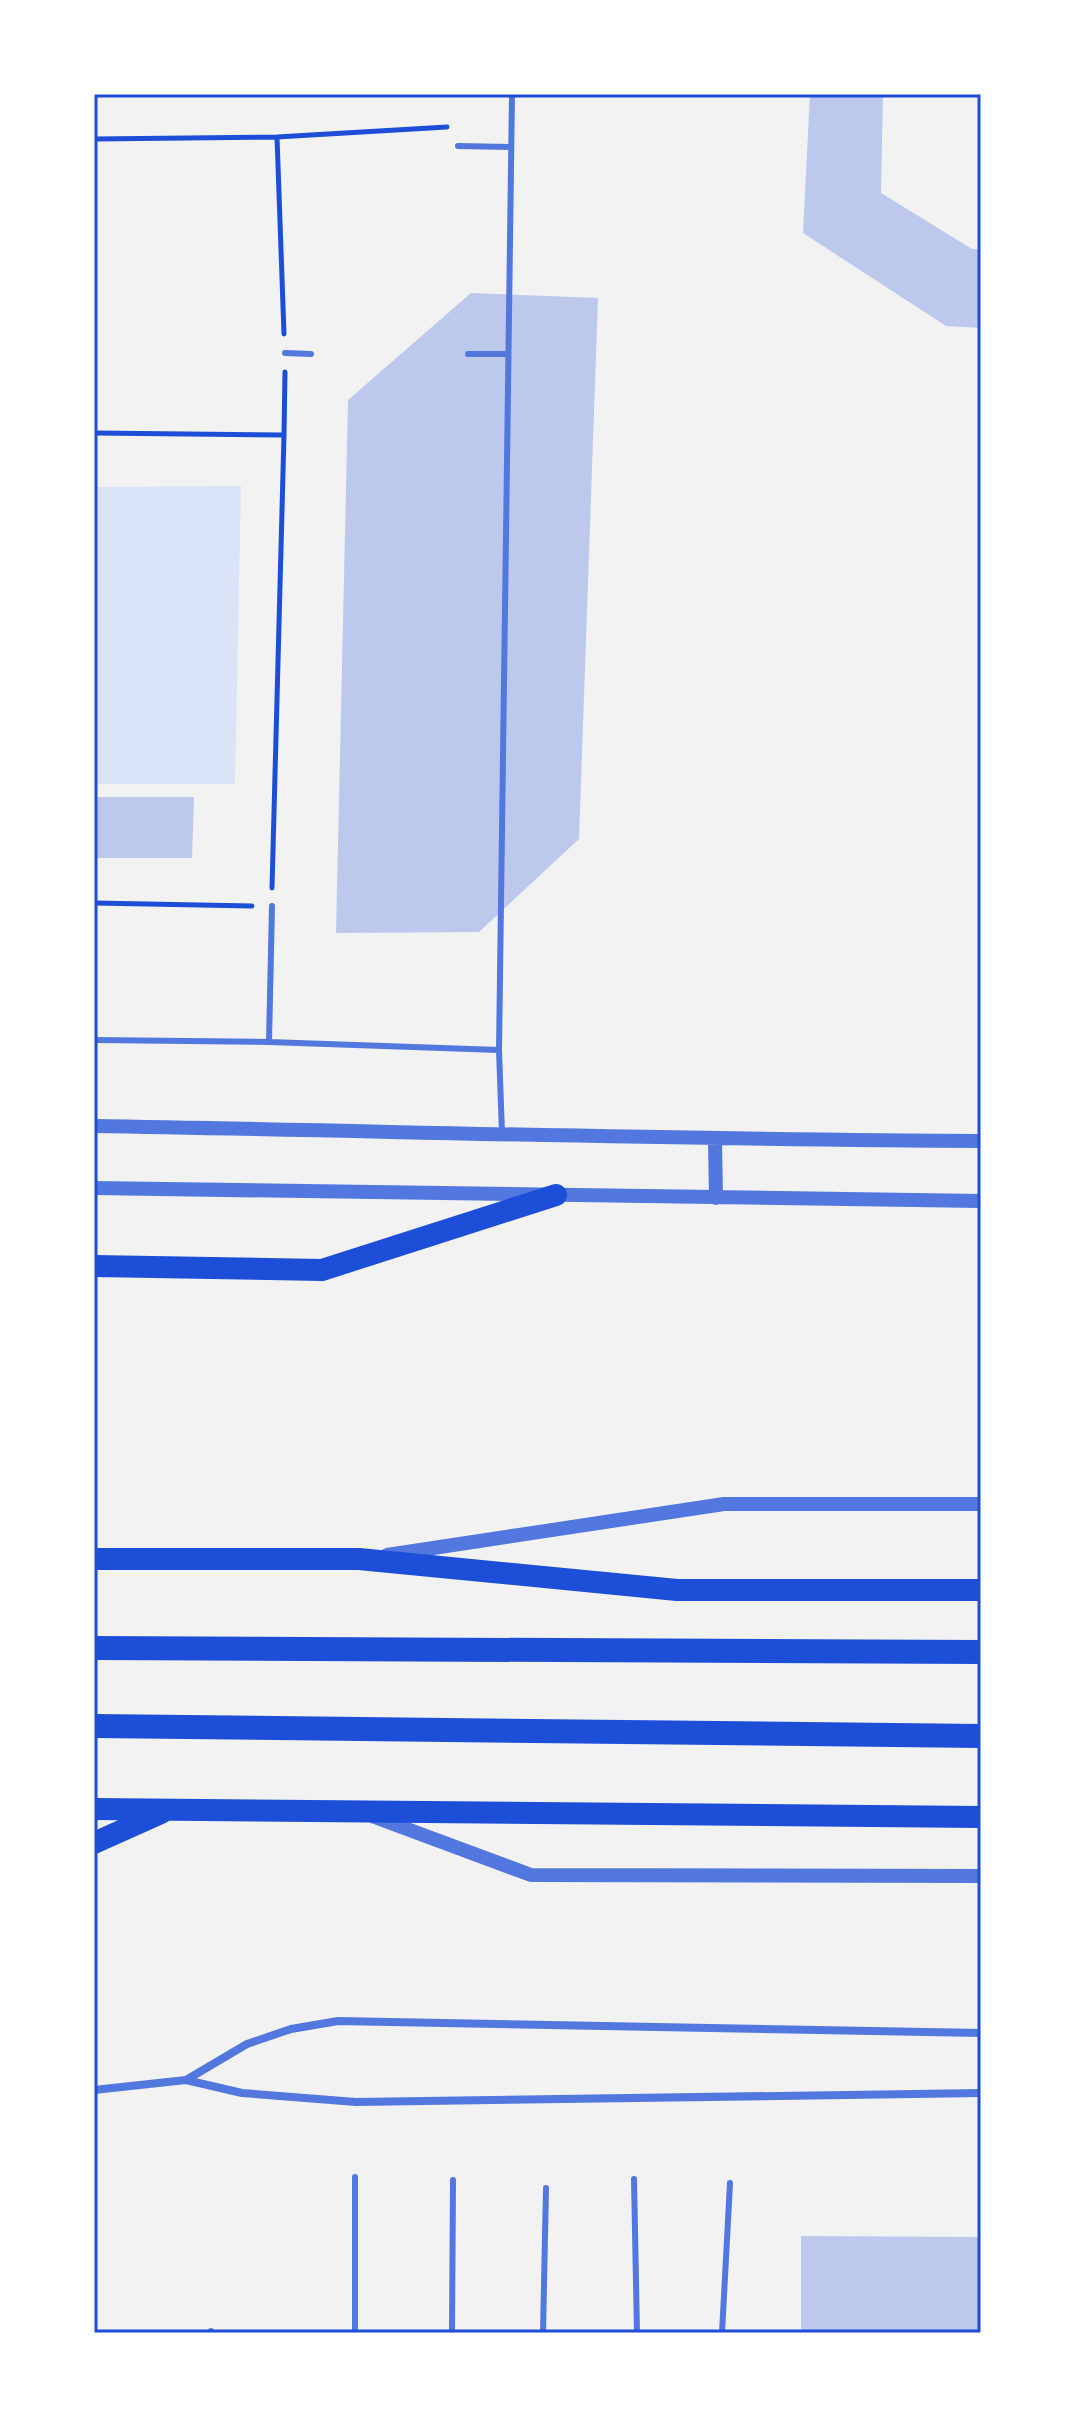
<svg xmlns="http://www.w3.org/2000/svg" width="1075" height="2427" viewBox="0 0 1075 2427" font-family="'Space Grotesk',sans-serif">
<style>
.green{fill:#dbe4f7}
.building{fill:#bdc9ec}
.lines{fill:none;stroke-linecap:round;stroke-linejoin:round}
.path{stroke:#1d4ed8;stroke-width:5}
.service{stroke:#5277de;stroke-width:6}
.minor{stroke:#5277de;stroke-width:8}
.tertiary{stroke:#5277de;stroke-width:14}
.trunk{stroke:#1d4ed8;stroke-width:22}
.motorway{stroke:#1d4ed8;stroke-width:24}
.neatline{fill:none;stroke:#1d4ed8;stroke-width:3}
</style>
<rect width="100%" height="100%" fill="#f2f2f2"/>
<path class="green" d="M241,486l-6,298h-141v-297z"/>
<path class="building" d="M810,94h73l-2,99 91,56h9v79l-35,-2 -143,-93z
M471,293l127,5 -19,541 -100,93 -143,1 12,-533z
M94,797h100l-2,61h-98z
M801,2236l180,1v96h-180z"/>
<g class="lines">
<path class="path" d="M277,137l7,197
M94,139l183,-2 170,-10
M94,433l190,2 -12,453
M284,435l1,-63
M94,903l158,3"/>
<path class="service" d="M458,146l53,1
M285,353l26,1
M468,354h39
M94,1040l175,2 230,8 13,-956
M269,1042l3,-136
M499,1050l3,83
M355,2177v156
M634,2179l3,154
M211,2333v-2
M452,2333l1,-153
M543,2333l3,-145
M722,2333l8,-150"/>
<path class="minor" d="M186,2080l61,-36 44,-15 47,-8 643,12
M94,2090l92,-10 56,13 114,9 625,-9"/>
<path class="tertiary" d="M94,1126c296,5 591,14 887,15
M715,1140l1,58
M94,1188l887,13
M387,1555l337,-51h257
M372,1816l159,59 450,1"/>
<path class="trunk" d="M94,1266l228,4 234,-75
M94,1559h265l318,31h304
M94,1809l887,8
M94,1843l67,-30"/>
<path class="motorway" d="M94,1648l887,4
M94,1726l887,10"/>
</g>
<rect width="1075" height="2427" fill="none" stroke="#ffffff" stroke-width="192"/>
<rect x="96" y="96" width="883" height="2235" class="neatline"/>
</svg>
